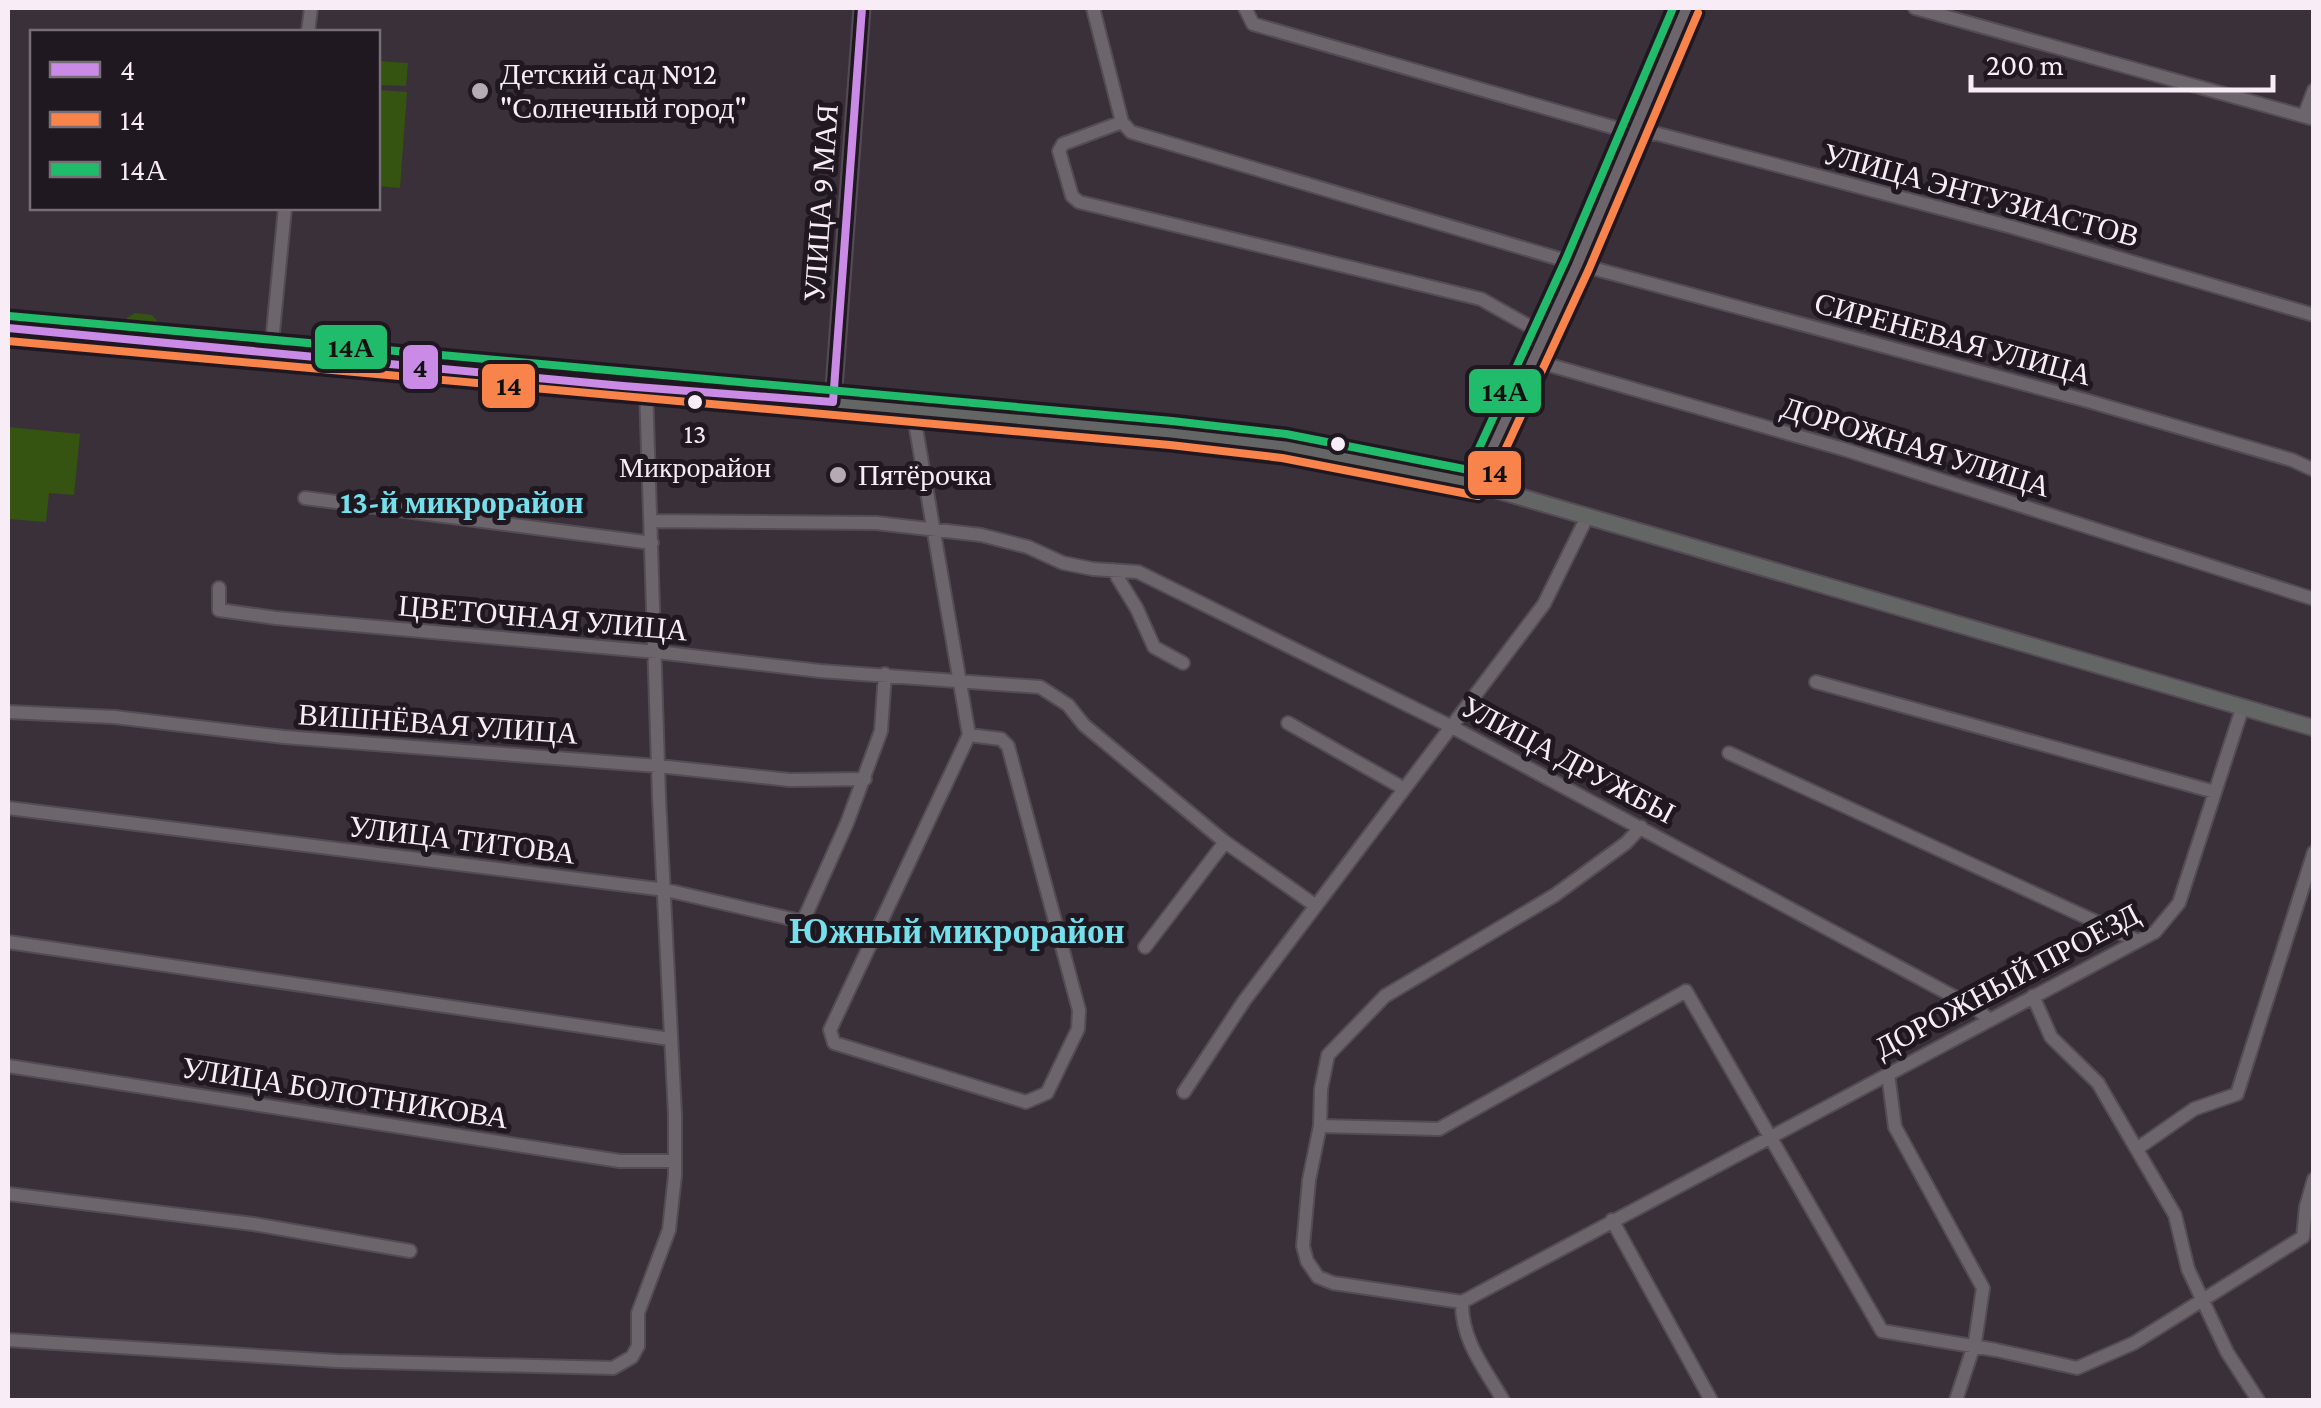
<svg xmlns="http://www.w3.org/2000/svg" width="2321" height="1408" viewBox="0 0 2321 1408" font-family="'Crimson Pro',serif">
<style>
.green{fill:#355311}
.lines{fill:none;stroke-linecap:round;stroke-linejoin:round}
.minor-casing{stroke:#544c54;stroke-width:16}
.major-casing{stroke:#544c54;stroke-width:19}
.minor{stroke:#6d656c;stroke-width:12}
.major{stroke:#646665;stroke-width:15}
.bus-1-casing{stroke:#201820;stroke-width:15}
.bus-2-casing{stroke:#201820;stroke-width:15}
.bus-3-casing{stroke:#201820;stroke-width:15}
.bus-1{stroke:#ca8be6;stroke-width:8}
.bus-2{stroke:#f8844c;stroke-width:8}
.bus-3{stroke:#20bc6c;stroke-width:8}
.poi-dot{fill:#b6aab5;stroke:#201820;stroke-width:4}
.bus-dot{fill:#f8ecf7;stroke:#201820;stroke-width:4}
.labels{text-anchor:middle;stroke-width:10;stroke-linejoin:round;paint-order:stroke}
.bus-label{font-size:28px;fill:#f8ecf7;stroke:#201820}
.poi-label{font-size:30px;fill:#f8ecf7;stroke:#201820;text-anchor:start}
.street-label{font-size:30px;fill:#f8ecf7;stroke:#201820}
.neighbourhood-label{font-size:32px;font-weight:bold;fill:#75e0ec;stroke:#201820}
.quarter-label{font-size:35px;font-weight:bold;fill:#75e0ec;stroke:#201820}
.line-badge{stroke:#201820;stroke-width:4}
.pale-badge-label{font-size:28px;text-anchor:middle;font-weight:bold;fill:#111}
</style>
<rect width="100%" height="100%" fill="#3a303a"/>
<path class="green" d="M378,61l30,2 -2,23 -28,-1z
M378,90l29,2 -7,96 -22,-2z
M135,313l17,2 15,18v5l-46,-4 6,-16z
M8,427l72,7 -6,61 -25,-2 -3,29 -38,-3z"/>
<g class="lines">
<g class="minor-casing">
<path id="minor" d="M1093,8l29,114 9,10 446,132 511,137 204,59 22,10
M1245,8l8,16 380,109 25,1 354,93 302,88
M1915,8l399,111
M308,32l3,-24
M2304,116l10,-26
M1122,122l-59,22 -4,7 13,45 7,6 402,97 62,35
M271,353l14,-145
M1532,360l311,89 471,150
M913,411l56,324 32,4 7,7 71,264 -1,19 -31,64 -21,9 -192,-59 -4,-13 139,-295
M1476,484l101,-220 109,-256
M305,498l347,45
M652,521l224,2 105,12 47,12 35,16 30,6 45,3 314,155 525,282 11,10
M1113,570l24,39 17,38 29,16
M219,588v22l57,8 381,34 163,19 220,16 28,18 16,20 141,117 91,64
M1816,682l399,110
M8,712l106,5 170,20 374,29 132,14 75,-1
M1288,723l115,65
M1729,753l409,188
M8,808l658,82 130,30 8,-1 43,-96 34,-92 4,-57
M1641,827l-15,16 -71,52 -170,101 -57,59 -7,34 -1,37 -11,54 -6,66 4,15 11,16 15,6 129,19 693,-370 24,-29 63,-194
M8,942l662,97
M1145,947l80,-105
M2033,996l18,41 47,46 77,132 13,54 39,83 31,48
M8,1066l612,95h55
M1888,1074l7,53 88,161 -8,54 -19,58
M1184,1092l60,-91 300,-397 43,-87
M1320,1126l119,3 247,-138 196,340 114,19 81,18 57,-25 169,-106 3,-30 8,-28
M2138,1148l56,-39 43,-15 77,-242
M8,1194l245,30 157,27
M1612,1220l99,180
M1462,1302c-1,38 23,67 41,98
M8,1340l329,21 276,7 19,-11 6,-11v-33l31,-83 6,-55v-60l-16,-318 -13,-409"/>
</g>
<g class="major-casing">
<path id="major" d="M8,328l1163,105 113,13 192,38 838,244
M833,402l29,-394"/>
</g>
<use href="#minor" class="minor"/>
<use href="#major" class="major"/>
<g class="bus-1-casing">
<path id="bus-1" d="M8,328l615,58 210,16
M833,402l29,-394"/>
</g>
<g class="bus-2-casing">
<path id="bus-2" d="M8,341l1162,104 112,13 196,38 9,-7 102,-220 109,-256"/>
</g>
<g class="bus-3-casing">
<path id="bus-3" d="M9,316l1163,105 114,13 183,36 97,-211 107,-251"/>
</g>
<use href="#bus-1" class="bus-1"/>
<use href="#bus-2" class="bus-2"/>
<use href="#bus-3" class="bus-3"/>
</g>
<g class="poi-dot">
<circle cx="480" cy="91" r="10"/>
<circle cx="838" cy="475" r="10"/>
</g>
<g class="bus-dot">
<circle cx="695" cy="402" r="9"/>
<circle cx="1338" cy="444" r="9"/>
</g>
<g class="labels">
<g class="bus-label">
<text x="695" y="443">13<tspan x="695" dy="34">Микрорайон</tspan></text>
</g>
<g class="poi-label">
<text x="500" y="84">Детский сад №12<tspan x="500" dy="34">"Солнечный город"</tspan></text>
<text x="858" y="485">Пятёрочка</text>
</g>
<g class="street-label">
<text transform="translate(1981 195) rotate(15)" y="10">УЛИЦА ЭНТУЗИАСТОВ</text>
<text transform="translate(821 203) rotate(-86)" y="10">УЛИЦА 9 МАЯ</text>
<text transform="translate(1953 339) rotate(15)" y="10">СИРЕНЕВАЯ УЛИЦА</text>
<text transform="translate(1916 447) rotate(17)" y="10">ДОРОЖНАЯ УЛИЦА</text>
<text transform="translate(543 618) rotate(5)" y="10">ЦВЕТОЧНАЯ УЛИЦА</text>
<text transform="translate(438 724) rotate(4)" y="10">ВИШНЁВАЯ УЛИЦА</text>
<text transform="translate(1568 760) rotate(28)" y="10">УЛИЦА ДРУЖБЫ</text>
<text transform="translate(462 840) rotate(7)" y="10">УЛИЦА ТИТОВА</text>
<text transform="translate(2007 981) rotate(-28)" y="10">ДОРОЖНЫЙ ПРОЕЗД</text>
<text transform="translate(345 1093) rotate(9)" y="10">УЛИЦА БОЛОТНИКОВА</text>
</g>
<g class="neighbourhood-label">
<text x="462" y="513">13-й микрорайон</text>
</g>
<g class="quarter-label">
<text x="957" y="943">Южный микрорайон</text>
</g>
</g>
<g class="line-badge">
<rect x="313" y="323" width="76" height="48" rx="10" fill="#20bc6c"/>
<rect x="401" y="343" width="39" height="48" rx="10" fill="#ca8be6"/>
<rect x="480" y="362" width="57" height="48" rx="10" fill="#f8844c"/>
<rect x="1467" y="367" width="76" height="48" rx="10" fill="#20bc6c"/>
<rect x="1466" y="449" width="57" height="48" rx="10" fill="#f8844c"/>
</g>
<g class="pale-badge-label">
<text x="351" y="357">14А</text>
<text x="420" y="377">4</text>
<text x="509" y="395">14</text>
<text x="1505" y="401">14А</text>
<text x="1495" y="482">14</text>
</g>
<rect width="2321" height="1408" fill="none" stroke="#f8ecf7" stroke-width="20"/>
<rect x="30" y="30" width="350" height="180" fill="#201820" stroke="#766d76" stroke-width="2.5"/>
<rect x="50" y="62" width="50" height="15" fill="#ca8be6" stroke="#766d76" stroke-width="2.5"/>
<text x="120" y="80" font-size="30" fill="#f8ecf7">4</text>
<rect x="50" y="112" width="50" height="15" fill="#f8844c" stroke="#766d76" stroke-width="2.5"/>
<text x="120" y="130" font-size="30" fill="#f8ecf7">14</text>
<rect x="50" y="162" width="50" height="15" fill="#20bc6c" stroke="#766d76" stroke-width="2.5"/>
<text x="120" y="180" font-size="30" fill="#f8ecf7">14А</text>
<path d="M1971 75v15h302v-15" fill="none" stroke="#f8ecf7" stroke-width="5"/>
<text x="1986" y="75" font-size="30" fill="#f8ecf7" stroke="#201820" stroke-width="8" paint-order="stroke">200 m</text>
</svg>
